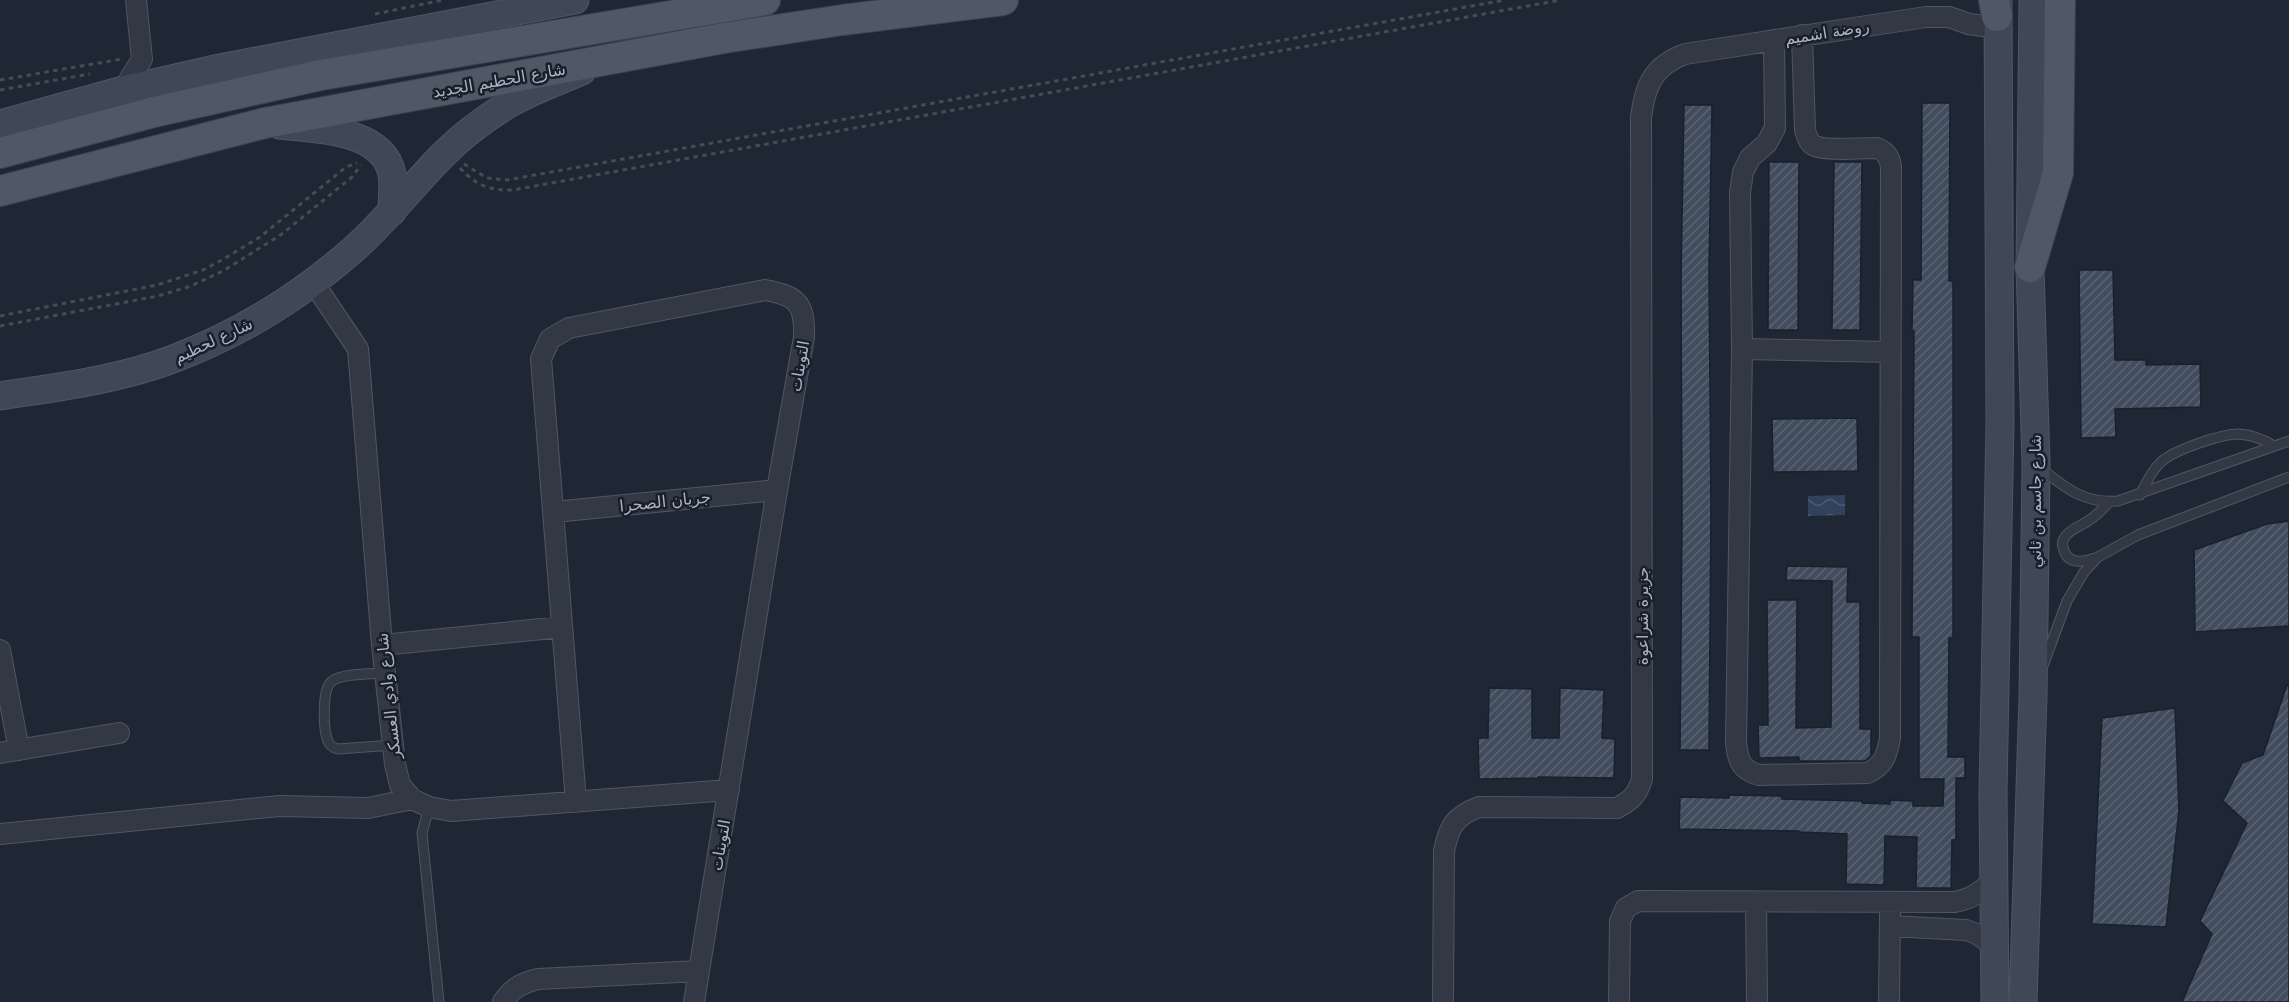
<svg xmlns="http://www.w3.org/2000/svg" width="2289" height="1002" viewBox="0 0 2289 1002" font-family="'DejaVu Sans',Vazirmatn,sans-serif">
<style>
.water{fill:url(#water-waves)}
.building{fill:url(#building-hatch);stroke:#1a202c;stroke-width:1.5}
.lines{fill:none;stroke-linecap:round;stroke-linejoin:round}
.lane-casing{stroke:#4f5664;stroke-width:11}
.street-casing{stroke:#4f5664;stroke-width:22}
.secondary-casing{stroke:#4f5664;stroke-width:29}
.primary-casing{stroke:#3b424f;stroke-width:32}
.path{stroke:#3e5053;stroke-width:3;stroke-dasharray:4.5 4.5;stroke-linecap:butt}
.lane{stroke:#323945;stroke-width:9}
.street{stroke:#323945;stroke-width:20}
.secondary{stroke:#404858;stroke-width:27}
.primary{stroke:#505866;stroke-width:30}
.labels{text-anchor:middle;stroke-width:5;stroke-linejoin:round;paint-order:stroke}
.street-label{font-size:16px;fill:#abb3c3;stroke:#181e2a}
</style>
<defs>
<pattern id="water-waves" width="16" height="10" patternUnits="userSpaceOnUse" patternTransform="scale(1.5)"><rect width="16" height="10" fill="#32425c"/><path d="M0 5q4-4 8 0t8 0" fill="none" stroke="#4d5b72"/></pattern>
<pattern id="building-hatch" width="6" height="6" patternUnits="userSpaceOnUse" patternTransform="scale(1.5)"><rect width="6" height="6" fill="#414c5d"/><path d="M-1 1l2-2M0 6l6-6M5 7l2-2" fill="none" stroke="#5a6373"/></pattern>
</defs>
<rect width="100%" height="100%" fill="#1f2735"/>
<path class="water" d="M1845,495v20l-37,1v-20z"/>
<path class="building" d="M1922,103h28l-1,178h4v357h-4l-1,119h17v21h-9v62h-4l-1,48h-35l1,-51 -32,-1 -1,49 -38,-1 1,-50 -48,-2v-1l-120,-2 1,-32 49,1v-3l53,1v3l80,2v2l28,1v-4l23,1v5h30l1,-27h-25v-142h-7l2,-306h-2l1,-51h8z
M1684,105h28l-3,165 2,241 -2,239h-29l2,-230 -1,-241z
M1769,162h30l-1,168h-30z
M1834,162h28l-2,168h-28z
M2079,270h34l2,90h31v5l54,-1 1,43 -86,2 1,28 -35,1z
M1857,418l1,53 -85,1 -1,-53z
M2289,521v105l-94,6 -1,-82 73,-26z
M1787,566l61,1 -1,35h13v127h11v27l-6,5h-66v-4l-40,1 -1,-33h10l-1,-125h30l-1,128 35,-1 1,-146 -46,-1z
M2287,685l2,1v316h-107l30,-68 -12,-13 47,-98 -24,-22 19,-38 21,-8z
M1489,688l43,1v49h27l1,-50 44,2 -2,48 13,1 -1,39 -76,-1v1l-59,1 -1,-41h10z
M2175,708l4,102 -13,117 -74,-3 10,-206z"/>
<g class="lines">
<g class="lane-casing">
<path id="lane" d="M2042,469c24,20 44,35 76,32l171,-60
M2140,495c6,-11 11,-24 20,-32 13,-13 61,-29 79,-29 13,1 24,5 35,12
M2095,558c-11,4 -27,7 -31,-8 -2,-4 -2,-9 1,-13 5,-8 16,-11 23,-16 8,-5 15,-12 21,-19
M2043,666l24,-65 17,-29 14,-15 40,-22 151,-58
M385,673c-13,1 -45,0 -54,9 -9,8 -8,48 -3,59 2,5 5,7 10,8l55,-4
M429,807l-7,26 17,169"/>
</g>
<g class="street-casing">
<path id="street" d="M1774,40l1,88 -8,15 -17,15 -7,14 -3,21 2,156 -6,394c2,18 5,27 23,32l109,-2c16,-8 19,-18 22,-35l1,-572c-2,-10 -5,-14 -14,-18 -14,0 -51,3 -62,-2 -7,-3 -8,-10 -10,-16l-3,-95
M123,90l19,-31 -6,-59
M313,282l45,67 24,296 13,119 5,21 12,14 17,8 22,4 278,-21
M1742,349l149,3
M554,512l223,-22
M382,645l180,-18
M0,650l19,100
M0,753l119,-20
M576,802l-35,-443 9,-20 19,-11 196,-38c33,6 40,14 39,47l-27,153 -83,512
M0,834l279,-28 89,2 44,-9
M1756,902l1,100
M1890,926l76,4 11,4 17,12
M503,1002c9,-14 19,-19 35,-23l161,-8
M1443,1002l1,-151c5,-25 11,-35 35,-44l138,1c15,-8 20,-13 25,-29l-1,-661c4,-33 12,-52 44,-64l241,-37h23l20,7 28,4
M1619,1002l1,-81 6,-13 12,-7 317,1c16,-3 28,-10 39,-24
M1889,1002l1,-89"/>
</g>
<g class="secondary-casing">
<path id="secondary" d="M0,124l123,-34 97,-22 355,-68
M279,125c36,4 104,4 113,49 2,12 0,26 0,38
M0,396c58,-9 118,-16 173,-37 66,-25 129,-64 182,-111 33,-29 59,-65 91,-96 17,-17 40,-34 61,-47 23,-14 50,-23 75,-34
M1995,1002l-2,-209 7,-370 -2,-423
M2023,1002l10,-305 3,-233 -6,-197 3,-267"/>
</g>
<g class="primary-casing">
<path id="primary" d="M1994,0l3,16
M0,153l154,-41 167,-37 444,-75
M0,191l265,-68 459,-85 118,-18 161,-20
M2030,267l28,-94 2,-173"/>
</g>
<path class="path" d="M375,14l68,-14
M0,80l122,-21
M0,90l90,-16
M464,164l23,14 20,2 998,-180
M460,168c15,17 31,23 53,22l1048,-190
M0,316l157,-31 46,-15 19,-10 38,-23 86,-70 11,-4
M0,326l158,-30 33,-10 32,-15 59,-37 70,-57 9,-12"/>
<use href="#lane" class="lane"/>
<use href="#street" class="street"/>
<use href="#secondary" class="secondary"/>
<use href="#primary" class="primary"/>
</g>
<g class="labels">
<g class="street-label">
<text transform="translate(1827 32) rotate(-9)" y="6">روضة اشميم</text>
<text transform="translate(499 80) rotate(-10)" y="6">شارع الحطيم الجديد</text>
<text transform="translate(213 340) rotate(-25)" y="6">شارع لحطيم</text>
<text transform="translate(799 366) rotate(-80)" y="6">التوينات</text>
<text transform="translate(665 501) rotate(-6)" y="6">جريان الصحرا</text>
<text transform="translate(2035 501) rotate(-90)" y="6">شارع جاسم بن ثاني</text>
<text transform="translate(1642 616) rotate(-90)" y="6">جزيرة شراعوة</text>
<text transform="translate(388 696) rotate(-96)" y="6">شارع وادي العسكر</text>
<text transform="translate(720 845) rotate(-80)" y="6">التوينات</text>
</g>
</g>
</svg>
